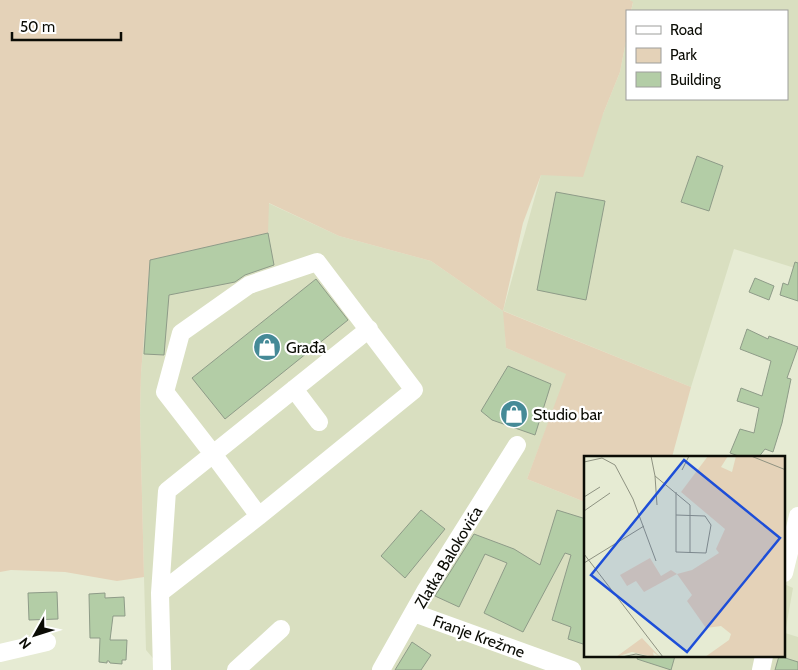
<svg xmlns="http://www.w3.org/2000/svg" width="798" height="670" viewBox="0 0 798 670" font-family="Cabin,sans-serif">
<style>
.built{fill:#d9dfc0}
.green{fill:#e4d2b8}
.building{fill:#b3cda6;stroke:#8e9b88}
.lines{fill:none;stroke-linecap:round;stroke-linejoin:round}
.minor{stroke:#fff;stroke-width:18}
.labels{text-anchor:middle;stroke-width:4.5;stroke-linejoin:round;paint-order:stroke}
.poi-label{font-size:16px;fill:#0b0c05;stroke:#fff;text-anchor:start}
.street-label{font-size:16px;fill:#0b0c05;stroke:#fff}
.inset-road{fill:none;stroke:#8e9281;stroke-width:1}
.view{fill:#1d4ed8;fill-opacity:0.15;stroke:#1d4ed8;stroke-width:2.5}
.inset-edge{fill:none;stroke:#0b0c05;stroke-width:2.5}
</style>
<rect width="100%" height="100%" fill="#e6ebd3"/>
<path class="built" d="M630,0h168v269l-64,-20 -43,138 -187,-76 2,37 61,26 -40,105 58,23 1,154h198v-72l9,4 -8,45 13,4v33h-635l-17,-20 -2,-73 -4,-162 1,-41 9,-114 117,-27 1,-30 71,33 92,25 72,50 38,-136 62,-61 17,-42 7,-36v63h160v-88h-156l2,-8z"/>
<path class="green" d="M0,0h630l3,2 -2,9h-4v25l-7,36 -17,42 -20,63 -42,-2 -18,48 -20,88 188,76 -19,70 -86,1 -1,44 -58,-23 39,-105 -60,-26 -3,-37 -72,-50 -92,-25 -70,-33 -1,30 -118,27 -9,114 -1,41 4,162 -27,4 -52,-9 -54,-2 -11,2z"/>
<path class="building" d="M697,156l26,10 -14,45 -28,-9z
M556,192l49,9 -19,99 -49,-10z
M268,233l6,32 -29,10 -10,7 -66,13 -5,60 -20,-1 6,-94z
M795,262l3,1v38l-18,-6 3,-12 5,2z
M755,278l19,8 -5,14 -20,-8z
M316,279l32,41 -123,99 -33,-41z
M747,329l21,10 1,-3 29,11 -11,31 4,1 -9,44 -9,29 -8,-3 -7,9h-14l-14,-5 10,-24 14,4 5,-25 -22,-7 4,-13 21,8 9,-35 -31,-12z
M508,366l43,18 -16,51 -43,-15 -11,-9z
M421,510l24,19 -40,49 -24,-22z
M557,510l29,9v126l-18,-6 3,-12 -19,-7 19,-65 -6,-2 -42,79 -39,-19 23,-50 -22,-9 -26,53 -24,-11 39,-62 40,15 26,16z
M57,592l1,27 -29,1 -1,-27z
M105,593v5l19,-1 1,19h-12l-3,24h17l-1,20h-4v4l-12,-1 -1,-2h-2v2l-8,-1 1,-24h-10l-1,-44z
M412,642l19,13 -10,15h-26z
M638,656h37l-4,14 -34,-11z
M779,656l19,6v8h-23z"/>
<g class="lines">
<path class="minor" d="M294,389l25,33
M784,573l14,-57
M160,593l99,-77 155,-126 -97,-128 -68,23 -68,48 -16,59 48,62 46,62
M414,613l158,57
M0,653l47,-11
M162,670l-2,-77 7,-102 202,-162
M236,670l45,-41
M381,670l45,-80 91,-145
M761,670l3,-14"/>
</g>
<defs>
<g id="shop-disc" transform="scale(1.4375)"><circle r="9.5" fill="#458a97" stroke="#fff"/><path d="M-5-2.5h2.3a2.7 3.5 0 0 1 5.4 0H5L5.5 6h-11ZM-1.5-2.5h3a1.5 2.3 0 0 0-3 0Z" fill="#fff"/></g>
</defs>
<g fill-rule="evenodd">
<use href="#shop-disc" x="267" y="347"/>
<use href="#shop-disc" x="514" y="414"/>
</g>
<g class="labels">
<g class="poi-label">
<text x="286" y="353">Građa</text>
<text x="533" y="420">Studio bar</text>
</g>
<g class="street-label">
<text transform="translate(448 557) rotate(-59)" y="6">Zlatka Balokovića</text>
<text transform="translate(479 636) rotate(20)" y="6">Franje Krežme</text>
</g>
</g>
<g transform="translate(584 456)">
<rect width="201" height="201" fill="#e6ebd3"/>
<path d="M124,0h20l-7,11 11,5 4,-16h49v201h-80l24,-17 2,-6 -10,-8 -15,2 -19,-27 5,-6 -15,-21 -33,18 -8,-11 -9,5 -7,-11 30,-17 11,18 10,-6 6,4 15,-4 27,-17 -3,-4 9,-20 -44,-37zM58,182l18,19 -7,-5 1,5 -22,-5 -16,5z" fill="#e4d2b8"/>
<path class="inset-road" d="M67,0l4,20 35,29v48M167,0l35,14M0,6l18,-4 13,7 18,34 23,62M98,14l7,-14M71,20l2,29M0,41l16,-10M0,55l26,-18M92,59l29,1 6,9 -5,28 -30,-1v-60M0,98l79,103M0,107l60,-37M38,201l14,-3 14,3"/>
<path class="view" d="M100,4l96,78 -93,114 -96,-77z"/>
<rect width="201" height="201" class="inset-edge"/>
</g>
<rect x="626" y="10" width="162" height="90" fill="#ffffff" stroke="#9d9e9b"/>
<rect x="636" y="26" width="25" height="8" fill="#ffffff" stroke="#9d9e9b"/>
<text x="670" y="35" font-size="15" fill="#0b0c05">Road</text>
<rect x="636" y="48" width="25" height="15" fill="#e4d2b8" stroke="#9d9e9b"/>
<text x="670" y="60" font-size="15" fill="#0b0c05">Park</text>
<rect x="636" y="72" width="25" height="15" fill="#b3cda6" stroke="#9d9e9b"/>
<text x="670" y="85" font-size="15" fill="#0b0c05">Building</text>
<g transform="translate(35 635) rotate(231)" stroke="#ffffff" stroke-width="4" paint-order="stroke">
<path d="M0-4L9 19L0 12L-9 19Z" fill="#0b0c05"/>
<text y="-8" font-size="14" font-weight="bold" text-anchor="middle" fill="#0b0c05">N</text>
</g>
<path d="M12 32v8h109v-8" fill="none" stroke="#0b0c05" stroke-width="2.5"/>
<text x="20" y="32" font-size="15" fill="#0b0c05" stroke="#ffffff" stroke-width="4" paint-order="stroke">50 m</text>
</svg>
